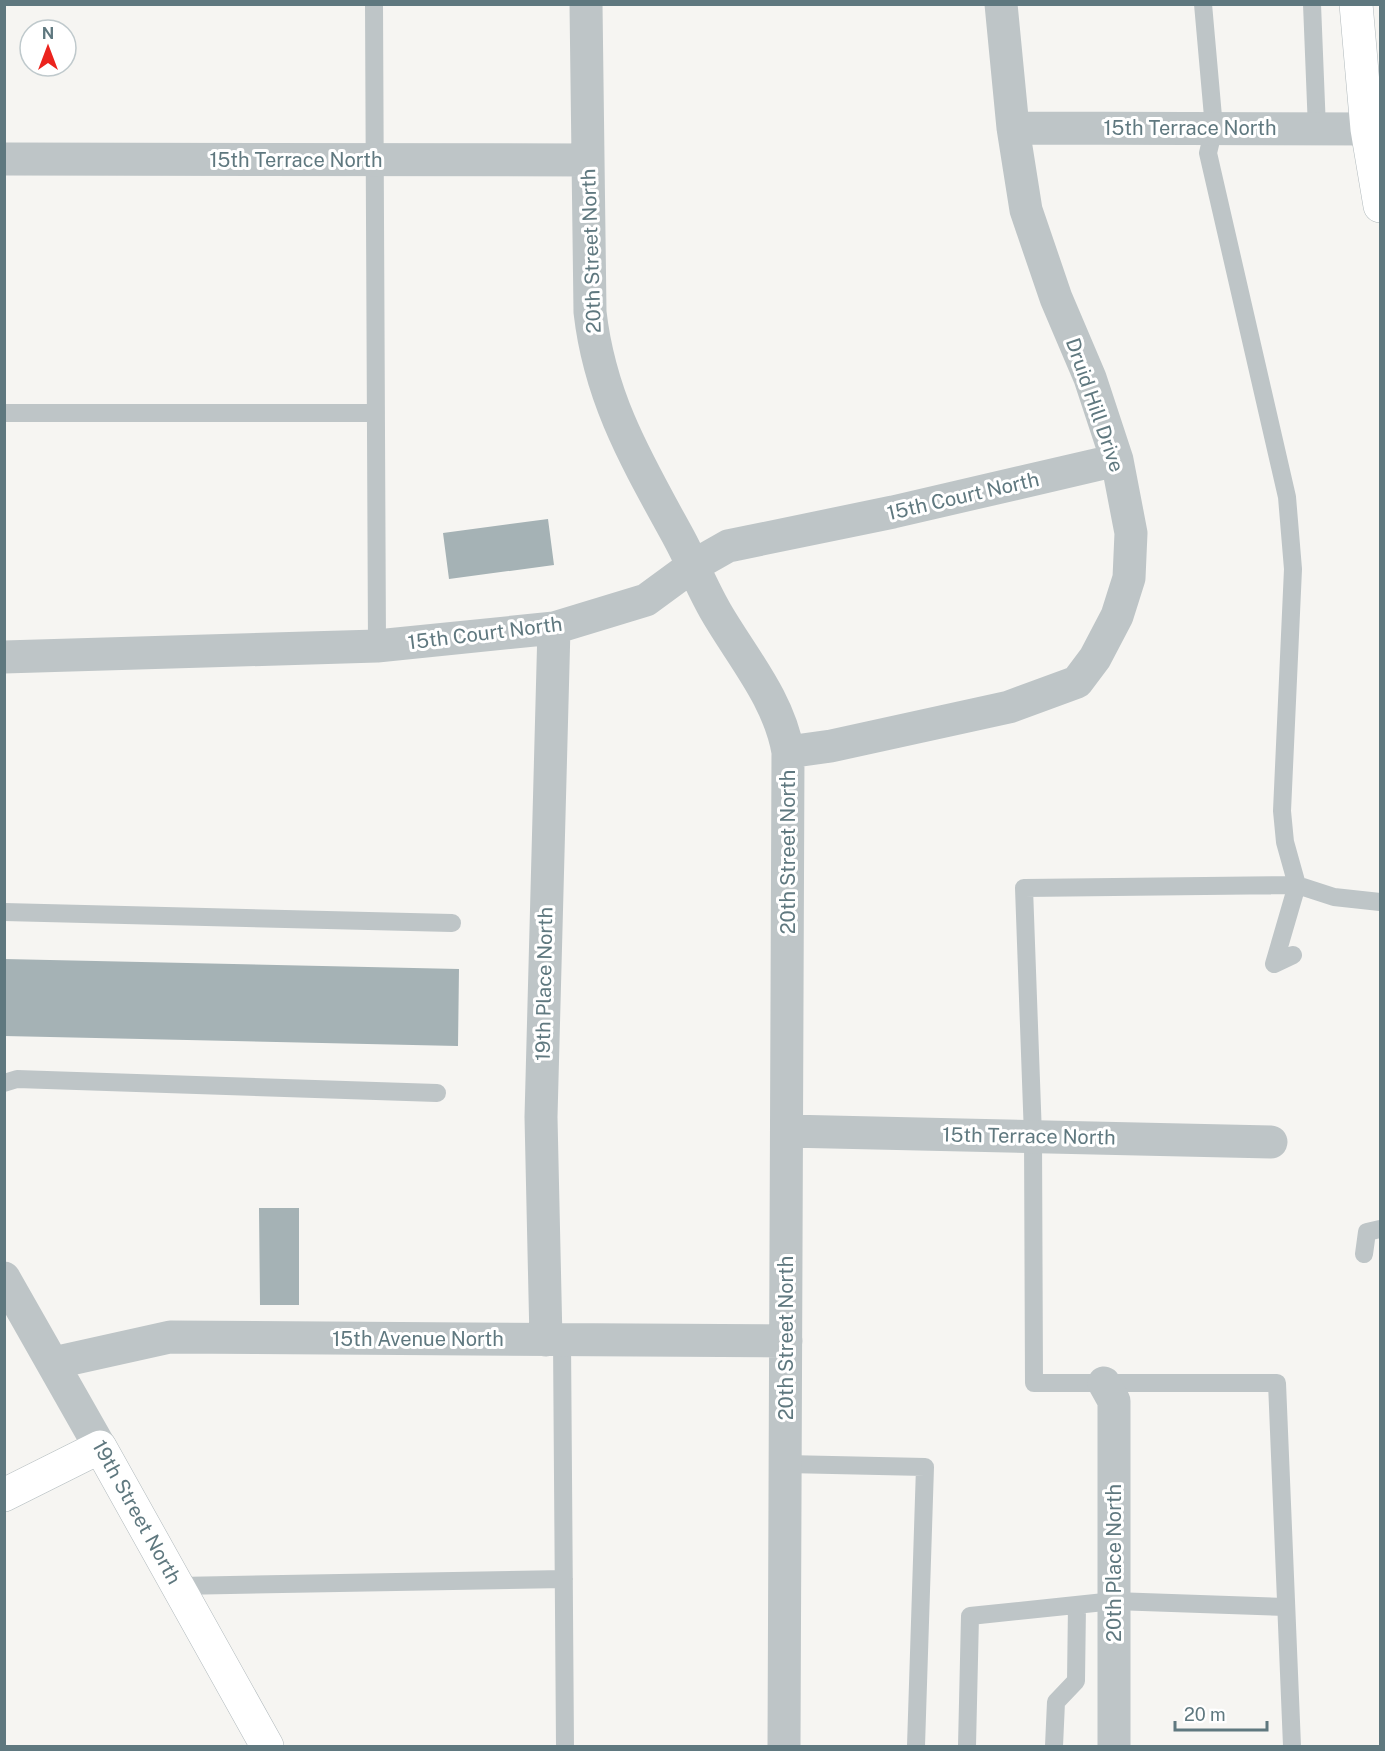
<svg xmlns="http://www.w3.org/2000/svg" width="1385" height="1751" viewBox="0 0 1385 1751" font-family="'Public Sans',sans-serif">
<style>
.building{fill:#a5b2b5}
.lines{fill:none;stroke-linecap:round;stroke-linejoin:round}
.secondary-casing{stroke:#b0b9bc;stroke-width:34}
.lane{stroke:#bec5c7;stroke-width:18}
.street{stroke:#bec5c7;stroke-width:33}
.secondary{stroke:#fff;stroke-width:33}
.labels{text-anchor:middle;stroke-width:6;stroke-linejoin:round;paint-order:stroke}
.street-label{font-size:20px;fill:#5f787f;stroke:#fff}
</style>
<rect width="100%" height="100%" fill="#f6f5f2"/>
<path class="building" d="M548,519l6,46 -105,14 -6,-46z
M4,959l455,10 -1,77 -454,-10z
M259,1208h40v97h-39z"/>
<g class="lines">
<g class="secondary-casing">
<path id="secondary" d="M1356,4l11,125 13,77
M4,1495l96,-48 167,299"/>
</g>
<path class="lane" d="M374,4l3,642
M1203,4l11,124 -6,25 79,344 6,72 -11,242 3,31 12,43 -23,79 19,-9
M1312,4l5,125
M4,413h372
M4,912l448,11
M4,1083l13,-4 420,14
M1364,1254l3,-22 13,-3
M562,1340l3,406
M786,1464l139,3 -9,279
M178,1586l386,-7
M967,1746l3,-130 144,-15 172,6
M1054,1746l2,-44 20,-21 1,-76
M1292,1746l-15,-363h-243l-1,-247 -9,-248 273,-3 37,12 46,5"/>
<path class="street" d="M586,4l4,308c10,88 48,151 89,226 13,24 23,50 37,74 26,45 63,87 72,140l-4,994
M1013,128l367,1
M4,159l584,1
M4,657l373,-11 177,-18 92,-28 45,-33 37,-21 165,-34 224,-52
M788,752l43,-6 178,-39 68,-25 18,-24 22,-42 12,-38 2,-45 -14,-73 -27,-82 -34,-80 -30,-88 -13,-82 -12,-124
M787,1131l484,11
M4,1278l96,169
M546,1340l-5,-223 13,-489
M53,1363l117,-26 616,4
M1104,1383l10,18v345"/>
<use href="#secondary" class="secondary"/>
</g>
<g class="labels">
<g class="street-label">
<text x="1190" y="135">15th Terrace North</text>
<text x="296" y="167">15th Terrace North</text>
<text transform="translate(591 251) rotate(-92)" y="7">20th Street North</text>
<text transform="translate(1095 405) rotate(71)" y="7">Druid Hill Drive</text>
<text transform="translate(963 496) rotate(-13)" y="7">15th Court North</text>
<text transform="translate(485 633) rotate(-7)" y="7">15th Court North</text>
<text transform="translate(788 852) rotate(-90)" y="7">20th Street North</text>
<text transform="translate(544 984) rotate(-89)" y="7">19th Place North</text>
<text transform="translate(1029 1136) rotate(1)" y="7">15th Terrace North</text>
<text transform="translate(786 1338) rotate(-90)" y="7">20th Street North</text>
<text x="418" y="1346">15th Avenue North</text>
<text transform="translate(137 1512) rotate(61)" y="7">19th Street North</text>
<text transform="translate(1114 1563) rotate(-90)" y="7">20th Place North</text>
</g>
</g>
<rect width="1385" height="1751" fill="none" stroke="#5f787f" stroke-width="12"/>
<g transform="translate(48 48)"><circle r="28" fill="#ffffff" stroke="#bfc9cc" stroke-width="1.5"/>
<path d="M0-4.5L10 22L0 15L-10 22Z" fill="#eb231d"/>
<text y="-9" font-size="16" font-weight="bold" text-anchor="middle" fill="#5f787f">N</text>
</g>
<path d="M1175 1721v9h92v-9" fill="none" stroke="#5f787f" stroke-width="3"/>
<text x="1184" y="1721" font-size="18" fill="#5f787f" stroke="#ffffff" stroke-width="4.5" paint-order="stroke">20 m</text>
</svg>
